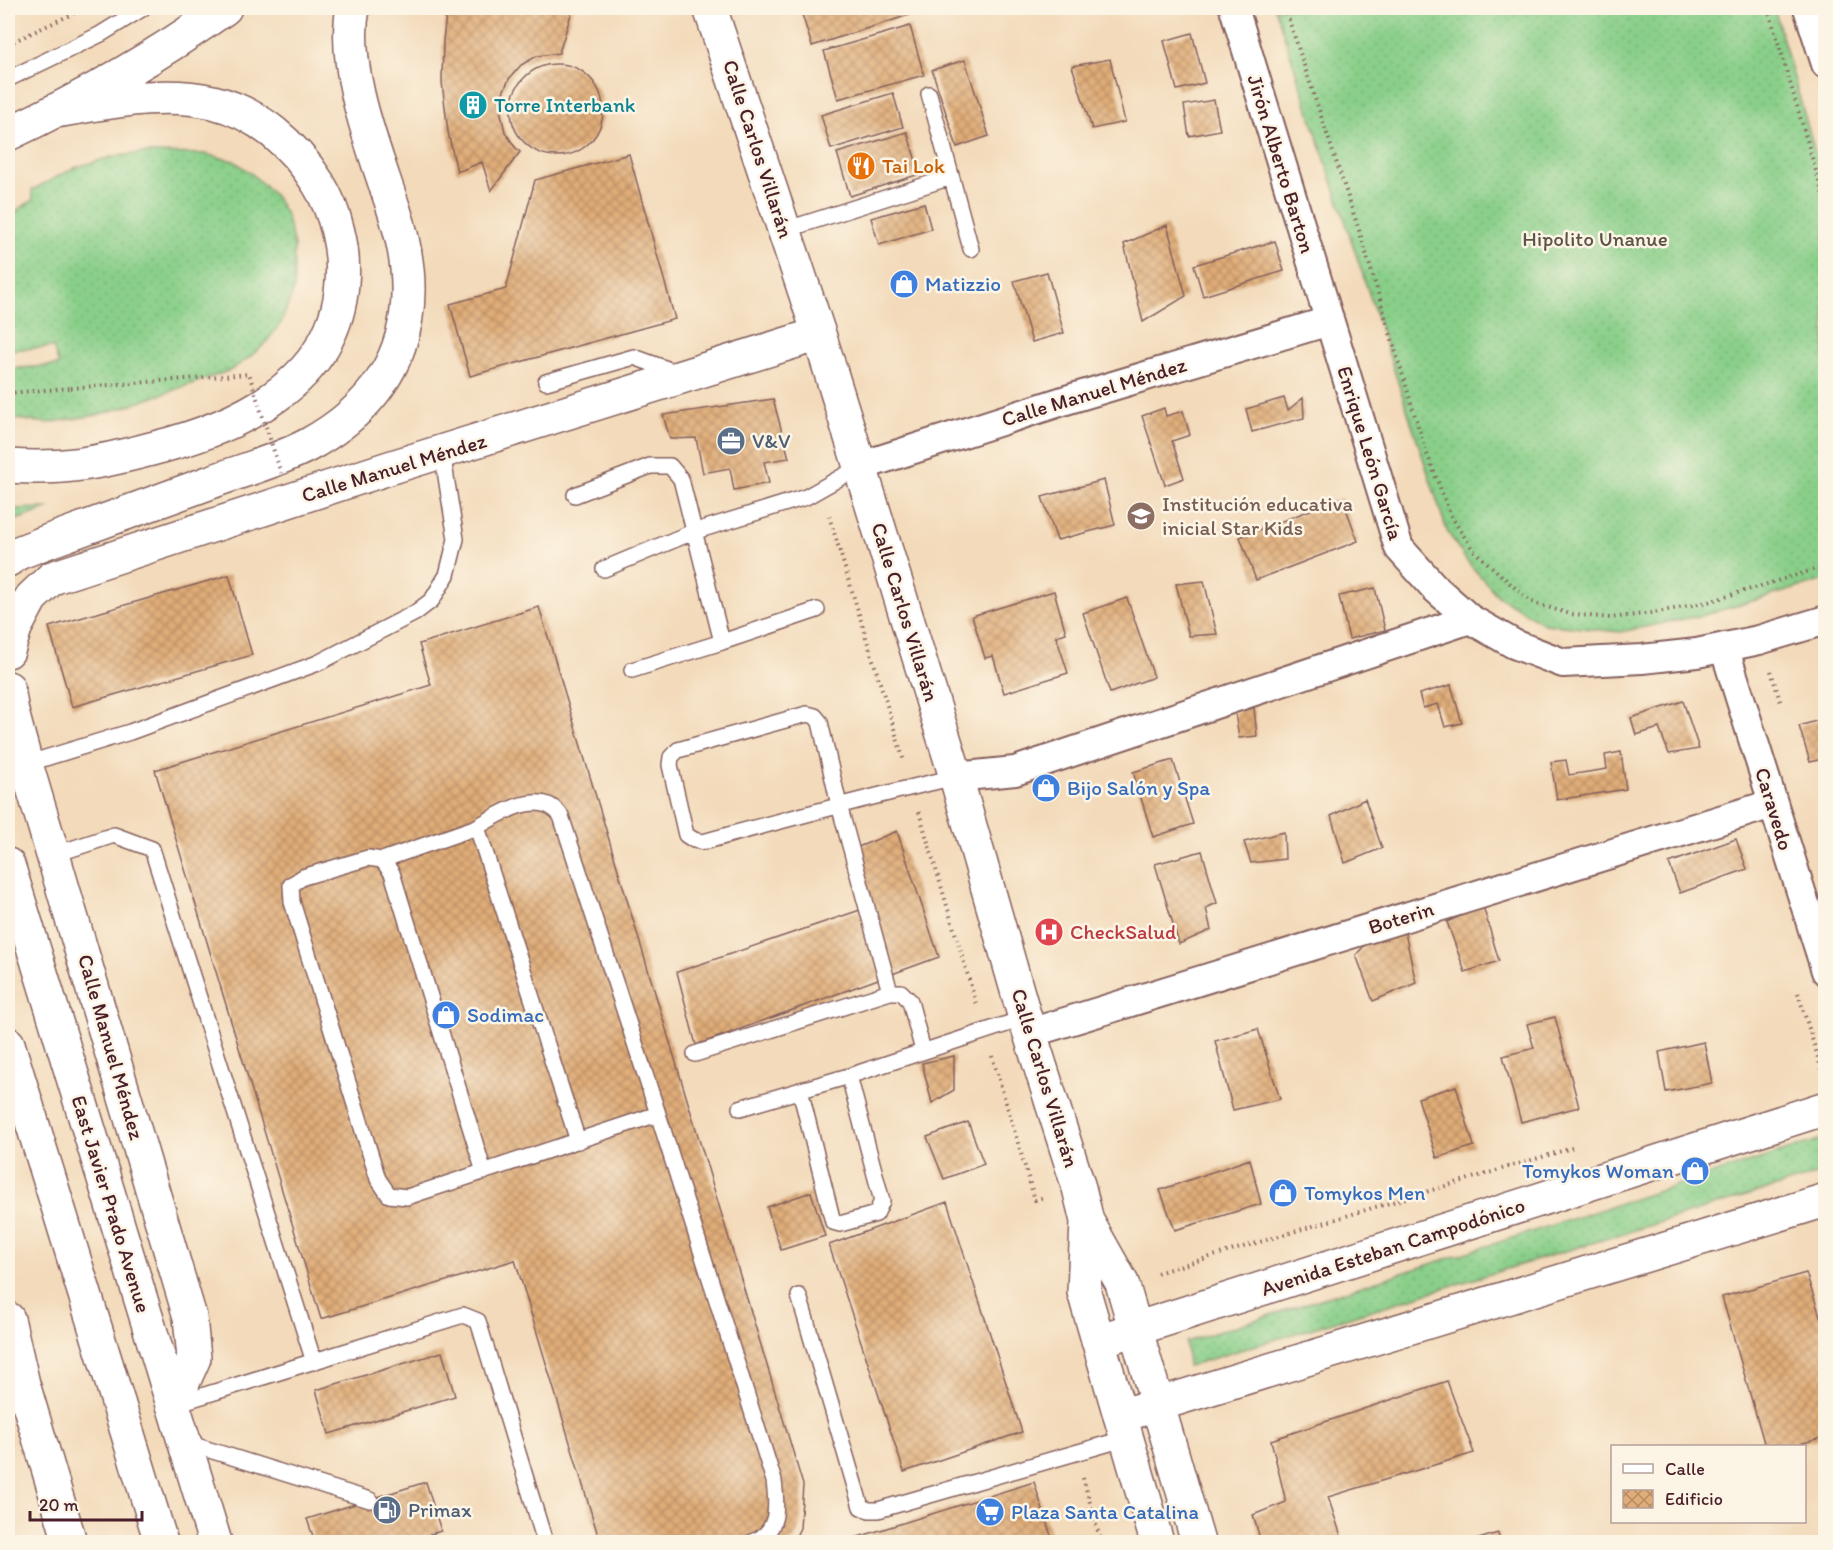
<svg xmlns="http://www.w3.org/2000/svg" width="1833" height="1550" viewBox="0 0 1833 1550" font-family="Itim,sans-serif">
<style>
.grass{fill:url(#grass-dots);stroke:#6a775a;stroke-width:1.5}
.building{fill:url(#building-cross-hatch)}
.lines{fill:none;stroke-linecap:round;stroke-linejoin:round}
.lane-casing{stroke:#85605d;stroke-width:18}
.street-casing{stroke:#85605d;stroke-width:32}
.secondary-casing{stroke:#85605d;stroke-width:36}
.highway-casing{stroke:#85605d;stroke-width:36}
.path{stroke:#85605d;stroke-width:4;stroke-dasharray:1.5 4.5;stroke-linecap:butt}
.lane{stroke:#fff;stroke-width:15}
.street{stroke:#fff;stroke-width:28}
.secondary{stroke:#fff;stroke-width:33}
.highway{stroke:#fff;stroke-width:33}
.path-bridge{stroke:#85605d;stroke-width:4;stroke-dasharray:1.5 4.5;stroke-linecap:butt}
.labels{text-anchor:middle;stroke-width:5;stroke-linejoin:round;paint-order:stroke}
.culture-label{font-size:21px;fill:#0d838f;stroke:#fcf5e5;text-anchor:start}
.street-label{font-size:21px;fill:#4a1f2b;stroke:#fcf5e5}
.food-label{font-size:21px;fill:#c56008;stroke:#fcf5e5;text-anchor:start}
.park-label{font-size:21px;fill:#5d5447;stroke:#fcf5e5}
.shop-label{font-size:21px;fill:#366cbe;stroke:#fcf5e5;text-anchor:start}
.service-label{font-size:21px;fill:#4e5e75;stroke:#fcf5e5;text-anchor:start}
.education-label{font-size:21px;fill:#785e54;stroke:#fcf5e5;text-anchor:start}
.health-label{font-size:21px;fill:#be3a42;stroke:#fcf5e5;text-anchor:start}
</style>
<defs>
<pattern id="grass-dots" width="8" height="8" patternUnits="userSpaceOnUse" patternTransform="scale(1.5)"><rect width="8" height="8" fill="#89cf89"/><path d="M2 2h.1M6 6h.1" fill="none" stroke="#78b176" stroke-width="1.8" stroke-linecap="round"/></pattern>
<pattern id="building-cross-hatch" width="8" height="8" patternUnits="userSpaceOnUse" patternTransform="scale(1.5)"><rect width="8" height="8" fill="#e0ad78"/><path d="M0 0l8 8M0 8l8-8" fill="none" stroke="#b88c63"/></pattern>
</defs>
<rect width="100%" height="100%" fill="#fcf5e5"/>
<filter id="ink" filterUnits="userSpaceOnUse"><feTurbulence type="fractalNoise" baseFrequency=".0167" numOctaves="2"/><feDisplacementMap in="SourceGraphic" scale="12" xChannelSelector="R" yChannelSelector="G"/><feConvolveMatrix kernelMatrix="1 2 1 2 8 2 1 2 1" color-interpolation-filters="sRGB"/></filter>
<filter id="wash" filterUnits="userSpaceOnUse"><feTurbulence type="fractalNoise" baseFrequency=".008" numOctaves="4" result="noise"/><feDisplacementMap in="SourceGraphic" scale="24" xChannelSelector="R" yChannelSelector="G"/><feGaussianBlur stdDeviation="1.35" result="paint"/><feColorMatrix in="noise" values="0 0 0 0 0 0 0 0 0 0 0 0 0 0 0 0 0 1.4 0 .05"/><feComposite in="paint" operator="in"/></filter>
<g filter="url(#wash)">
<rect width="100%" height="100%" fill="#f3daba"/>
<path class="grass" d="M1275,8h499l51,179v393l-121,35 -84,17 -76,-8 -46,-28 -32,-36 -19,-29z
M144,153l61,1 29,7 18,13 23,22 11,18 8,31v44l-13,34 -17,22 -14,12 -19,13 -100,35 -34,10 -50,8 -39,-5v-49l51,-4 -6,-18 -45,3v-134l25,-16 -1,-10 42,-22 37,-11z
M50,508l-37,13 -5,2v-14z
M1825,1138v34l-637,194 -2,-24z"/>
<g id="blocks">
<path class="building" d="M447,8h126l-14,45 -22,3 -16,9 -12,14 -7,16 -1,19 4,18 10,15 5,5 -29,39 -9,-29 -25,10 -9,-40 -6,-50 1,-42z
M800,8h131l-119,38z
M910,26l14,49 -86,24 -14,-48z
M1192,33l13,50 -28,7 -13,-49z
M1110,59l15,63 -33,7 -20,-63z
M965,60l24,76 -32,11 -25,-77z
M511 110a46 46 0 1 1 92 0a46 46 0 1 1-92 0Z
M893,93l10,34 -72,22 -10,-34z
M1214,100l6,30 -31,6 -5,-31z
M907,132l13,42 -70,22 -13,-43z
M629,154l46,165 -205,57 -20,-72 56,-15 29,-109z
M924,203l7,26 -52,16 -8,-27z
M1167,225l19,71 -43,26 -19,-78z
M1275,241l9,30 -81,25 -9,-31z
M1047,272l17,61 -32,9 -18,-61z
M1284,398l4,12 15,-12 1,20 -52,14 -6,-23z
M773,399l16,59 -25,4 5,21 -35,7 -4,-22 -27,5 -7,-35 -26,1 -7,-24z
M1164,408l2,8 17,-5 7,24 -18,6 12,37 -19,7 -23,-69z
M1104,480l11,45 -58,15 -15,-43z
M1342,498l16,43 -102,39 -16,-43z
M229,575l23,80 -180,52 -23,-80z
M1204,581l13,53 -28,2 -13,-52z
M1375,588l10,42 -36,9 -10,-43z
M1054,591l12,42 -10,3 12,37 -64,20 -11,-37 -8,2 -13,-42z
M1127,598l27,79 -44,16 -27,-80z
M539,607l264,878 -3,43 -7,14h-193l-85,-282 -194,59 -166,-549 276,-85 -12,-41z
M1451,685l11,38 -17,4 -7,-23 -15,4 -4,-14z
M1683,701l16,48 -30,5 -10,-26 -23,7 -5,-17z
M1254,708l3,28 -18,2 -4,-26z
M1826,718v40l-16,4 -11,-36z
M1621,752l5,37 -69,11 -6,-38 15,-2 3,15 38,-6 -2,-14z
M1173,760l20,64 -40,13 -20,-65z
M1365,799l17,49 -37,15 -14,-47z
M897,831l42,126 -243,88 -19,-73 195,-66 -21,-56z
M1284,832l1,27 -34,4 -7,-21z
M1736,839l11,30 -67,24 -11,-30z
M1202,851l15,52 -11,5 5,22 -32,14 -24,-80z
M1483,906l16,55 -34,11 -18,-50z
M1404,928l12,55 -43,18 -17,-46 16,-18z
M1555,1017l24,90 -58,15 -18,-66 31,-8 -7,-24z
M1258,1029l22,70 -47,11 -18,-69z
M1704,1042l8,41 -46,9 -7,-40z
M954,1056v34l-22,13 -10,-40z
M1456,1086l18,60 -37,12 -19,-60z
M968,1122l16,42 -40,15 -17,-42z
M1250,1159l11,45 -86,26 -15,-40z
M811,1192l14,44 -44,14 -14,-43z
M947,1202l75,230 -118,40 -75,-227z
M1806,1273l20,61v103l-34,9h-27l-43,-149z
M442,1352l13,44 -126,38 -13,-44z
M1447,1381l27,72 -146,44 15,45h-82l-8,-27 33,-13 -15,-62z
M426,1482l15,49 -37,11h-89l-8,-23z
M1034,1482l19,60h-211z
M1498,1533l2,9h-31z"/>
</g>
</g>
<g filter="url(#ink)">
<use href="#blocks" fill-opacity="0" stroke="#85605d" stroke-width="1.5"/>
<g class="lines">
<g class="lane-casing">
<path id="lane" d="M8,79l93,-45 42,-26
M929,94l42,155
M785,230l166,-53
M546,382l88,-25 44,16
M575,495l75,-29h20l11,13 41,163 95,-32
M604,569l89,-37 113,-35 55,-31
M632,670l90,-28
M26,764l104,-32 188,-69 97,-50 17,-13 15,-25 9,-36 -14,-87
M53,855l61,-20 38,14 162,513
M382,860l95,-33
M890,992l-51,-187 -19,-83 -5,-6 -8,-2 -129,36 -7,7 -1,8 16,70 8,5 9,2c84,-23 168,-46 253,-65
M695,1054l195,-62h11l9,9 13,50
M800,1090l33,132 7,2 36,-10 6,-13 -33,-125
M740,1108l109,-32 176,-58
M578,1141l-101,-314c23,-14 64,-40 84,-11l97,298 116,367c3,24 6,52 -22,61
M484,1172l-92,-299 -10,-13 -14,-2 -65,19 -12,8 1,17 86,277 11,16 18,2 251,-83
M799,1296l62,211 8,3h9l249,-72
M176,1404l287,-89 15,6 67,221
M184,1442l186,58"/>
</g>
<g class="street-casing">
<path id="street" d="M1234,8l165,540 37,41 34,30 44,25 49,19 79,-4 55,-6 62,-13 67,-20
M1808,8l18,56
M861,466l205,-66 263,-79
M1724,647l102,324
M956,777l59,-6 455,-152
M1030,1033l742,-229"/>
</g>
<g class="secondary-casing">
<path id="secondary" d="M710,8l109,326 137,443 69,241 54,170 8,33 -3,71 73,250
M8,651l7,-23 16,-30 21,-20 337,-110 430,-134
M8,688l4,24 14,52 164,553 4,41 -21,47
M8,865l207,677
M1087,1221l35,62 76,259
M1098,1341l728,-233
M1120,1416l706,-216"/>
</g>
<g class="highway-casing">
<path id="highway" d="M8,134c76,-36 148,-77 217,-126
M8,466c55,4 90,-3 143,-17 85,-21 184,-65 191,-166 3,-33 -6,-71 -24,-100 -24,-38 -60,-70 -105,-81 -52,-12 -106,1 -158,9
M8,560l10,-7 31,-12c54,-20 108,-39 162,-59 32,-12 67,-21 97,-37 95,-52 119,-135 86,-235 -19,-58 -53,-141 -41,-202
M8,1044l153,498
M8,1319l15,65 47,158"/>
</g>
<path class="path" d="M1285,8l75,225 64,213 27,70 22,34 58,52 39,12 40,4 43,-5 55,-11 118,-36
M1768,8l58,197
M8,44l75,-35
M8,393l63,-5
M829,516l75,245
M1771,671l10,33
M919,812l58,194
M1798,993l25,81
M992,1056l43,144 10,-3
M1157,1273l418,-126
M1083,1478l18,64
M8,1538l1,4"/>
<use href="#lane" class="lane"/>
<use href="#street" class="street"/>
<use href="#secondary" class="secondary"/>
<use href="#highway" class="highway"/>
<path class="path-bridge" d="M71,388l178,-14 32,99"/>
</g>
</g>
<defs>
<g id="building-disc" transform="scale(1.5)"><circle r="9.5" fill="#0f9aa8" stroke="#fcf5e5"/><path d="M-4-6H4V6H1V3H-1V6H-4ZM-2.5-4.3h1.7v1.8h-1.7ZM.8-4.3h1.7v1.8H.8ZM-2.5-1h1.7V.8h-1.7ZM.8-1h1.7V.8H.8Z" fill="#fff"/></g>
<g id="restaurant-disc" transform="scale(1.5)"><circle r="9.5" fill="#e8710a" stroke="#fcf5e5"/><path d="M-5-6h1v4h1v-4h1v4h1v-4h1v5L-1.5 .5V6h-2V.5L-5-1ZM5-6V6H3V1.5H1.5Q1.5-4 5-6Z" fill="#fff"/></g>
<g id="shop-disc" transform="scale(1.5)"><circle r="9.5" fill="#3f7fe0" stroke="#fcf5e5"/><path d="M-5-2.5h2.3a2.7 3.5 0 0 1 5.4 0H5L5.5 6h-11ZM-1.5-2.5h3a1.5 2.3 0 0 0-3 0Z" fill="#fff"/></g>
<g id="office-disc" transform="scale(1.5)"><circle r="9.5" fill="#5c6f8a" stroke="#fcf5e5"/><path d="M-6-3h4V-5.5h4V-3h4V5H-6ZM-1-4.5V-3h2v-1.5ZM-6 0V1H6V0Z" fill="#fff"/></g>
<g id="school-disc" transform="scale(1.5)"><circle r="9.5" fill="#8d6e63" stroke="#fcf5e5"/><path d="M0-5L7-2L0 1L-7-2ZM-4 1L0 2.5L4 1V4Q0 6-4 4Z" fill="#fff"/></g>
<g id="hospital-disc" transform="scale(1.5)"><circle r="9.5" fill="#e0444e" stroke="#fcf5e5"/><path d="M-5-5h3v3.5h4V-5h3V5h-3V1.5h-4V5h-3Z" fill="#fff"/></g>
<g id="fuel-disc" transform="scale(1.5)"><circle r="9.5" fill="#5c6f8a" stroke="#fcf5e5"/><path d="M-5.5-6h7V0h2V4h1.3V-2.5L3-4.5l.8-.8L6-3V5H2.5V1h-1V6h-7ZM-4.2-4.7v3.2H.2V-4.7Z" fill="#fff"/></g>
<g id="supermarket-disc" transform="scale(1.5)"><circle r="9.5" fill="#3f7fe0" stroke="#fcf5e5"/><path d="M-6-5.5h2.5l.6 2H6L4.5 2H-2.5L-4.4-4H-6ZM-1.5 3.2a1.3 1.3 0 1 0 .1 0ZM3 3.2a1.3 1.3 0 1 0 .1 0Z" fill="#fff"/></g>
</defs>
<g fill-rule="evenodd">
<use href="#building-disc" x="473" y="105"/>
<use href="#restaurant-disc" x="861" y="166"/>
<use href="#shop-disc" x="904" y="284"/>
<use href="#office-disc" x="731" y="441"/>
<use href="#school-disc" x="1141" y="516"/>
<use href="#shop-disc" x="1046" y="788"/>
<use href="#hospital-disc" x="1049" y="932"/>
<use href="#shop-disc" x="446" y="1015"/>
<use href="#shop-disc" x="1695" y="1171"/>
<use href="#shop-disc" x="1283" y="1193"/>
<use href="#fuel-disc" x="387" y="1510"/>
<use href="#supermarket-disc" x="990" y="1512"/>
</g>
<g class="labels">
<g class="culture-label">
<text x="494" y="112">Torre Interbank</text>
</g>
<g class="street-label">
<text transform="translate(758 149) rotate(72)" y="7">Calle Carlos Villarán</text>
<text transform="translate(1281 164) rotate(73)" y="7">Jirón Alberto Barton</text>
<text transform="translate(1094 392) rotate(-17)" y="7">Calle Manuel Méndez</text>
<text transform="translate(1370 453) rotate(73)" y="7">Enrique León García</text>
<text transform="translate(394 468) rotate(-17)" y="7">Calle Manuel Méndez</text>
<text transform="translate(905 612) rotate(73)" y="7">Calle Carlos Villarán</text>
<text transform="translate(1774 809) rotate(73)" y="7">Caravedo</text>
<text transform="translate(1401 918) rotate(-17)" y="7">Boterin</text>
<text transform="translate(111 1047) rotate(74)" y="7">Calle Manuel Méndez</text>
<text transform="translate(1045 1078) rotate(73)" y="7">Calle Carlos Villarán</text>
<text transform="translate(111 1204) rotate(73)" y="7">East Javier Prado Avenue</text>
<text transform="translate(1393 1247) rotate(-18)" y="7">Avenida Esteban Campodónico</text>
</g>
<g class="food-label">
<text x="882" y="173">Tai Lok</text>
</g>
<g class="park-label">
<text x="1595" y="246">Hipolito Unanue</text>
</g>
<g class="shop-label">
<text x="925" y="291">Matizzio</text>
<text x="1067" y="795">Bijo Salón y Spa</text>
<text x="467" y="1022">Sodimac</text>
<text x="1674" y="1178" text-anchor="end">Tomykos Woman</text>
<text x="1304" y="1200">Tomykos Men</text>
<text x="1011" y="1519">Plaza Santa Catalina</text>
</g>
<g class="service-label">
<text x="752" y="448">V&amp;V</text>
<text x="408" y="1517">Primax</text>
</g>
<g class="education-label">
<text x="1162" y="511">Institución educativa<tspan x="1162" dy="24">inicial Star Kids</tspan></text>
</g>
<g class="health-label">
<text x="1070" y="939">CheckSalud</text>
</g>
</g>
<rect width="1833" height="1550" fill="none" stroke="#fcf5e5" stroke-width="30"/>
<rect x="1611" y="1445" width="195" height="78" fill="#fcf5e5" stroke="#b59f9b" stroke-width="1.5"/>
<rect x="1623" y="1464" width="30" height="9" fill="#ffffff" stroke="#b59f9b" stroke-width="1.5"/>
<text x="1665" y="1475" font-size="18" fill="#4a1f2b">Calle</text>
<rect x="1623" y="1490" width="30" height="18" fill="url(#building-cross-hatch)" stroke="#b59f9b" stroke-width="1.5"/>
<text x="1665" y="1505" font-size="18" fill="#4a1f2b">Edificio</text>
<path d="M30 1511v9h112v-9" fill="none" stroke="#4a1f2b" stroke-width="3"/>
<text x="39" y="1511" font-size="18" fill="#4a1f2b" stroke="#fcf5e5" stroke-width="4.5" paint-order="stroke">20 m</text>
</svg>
